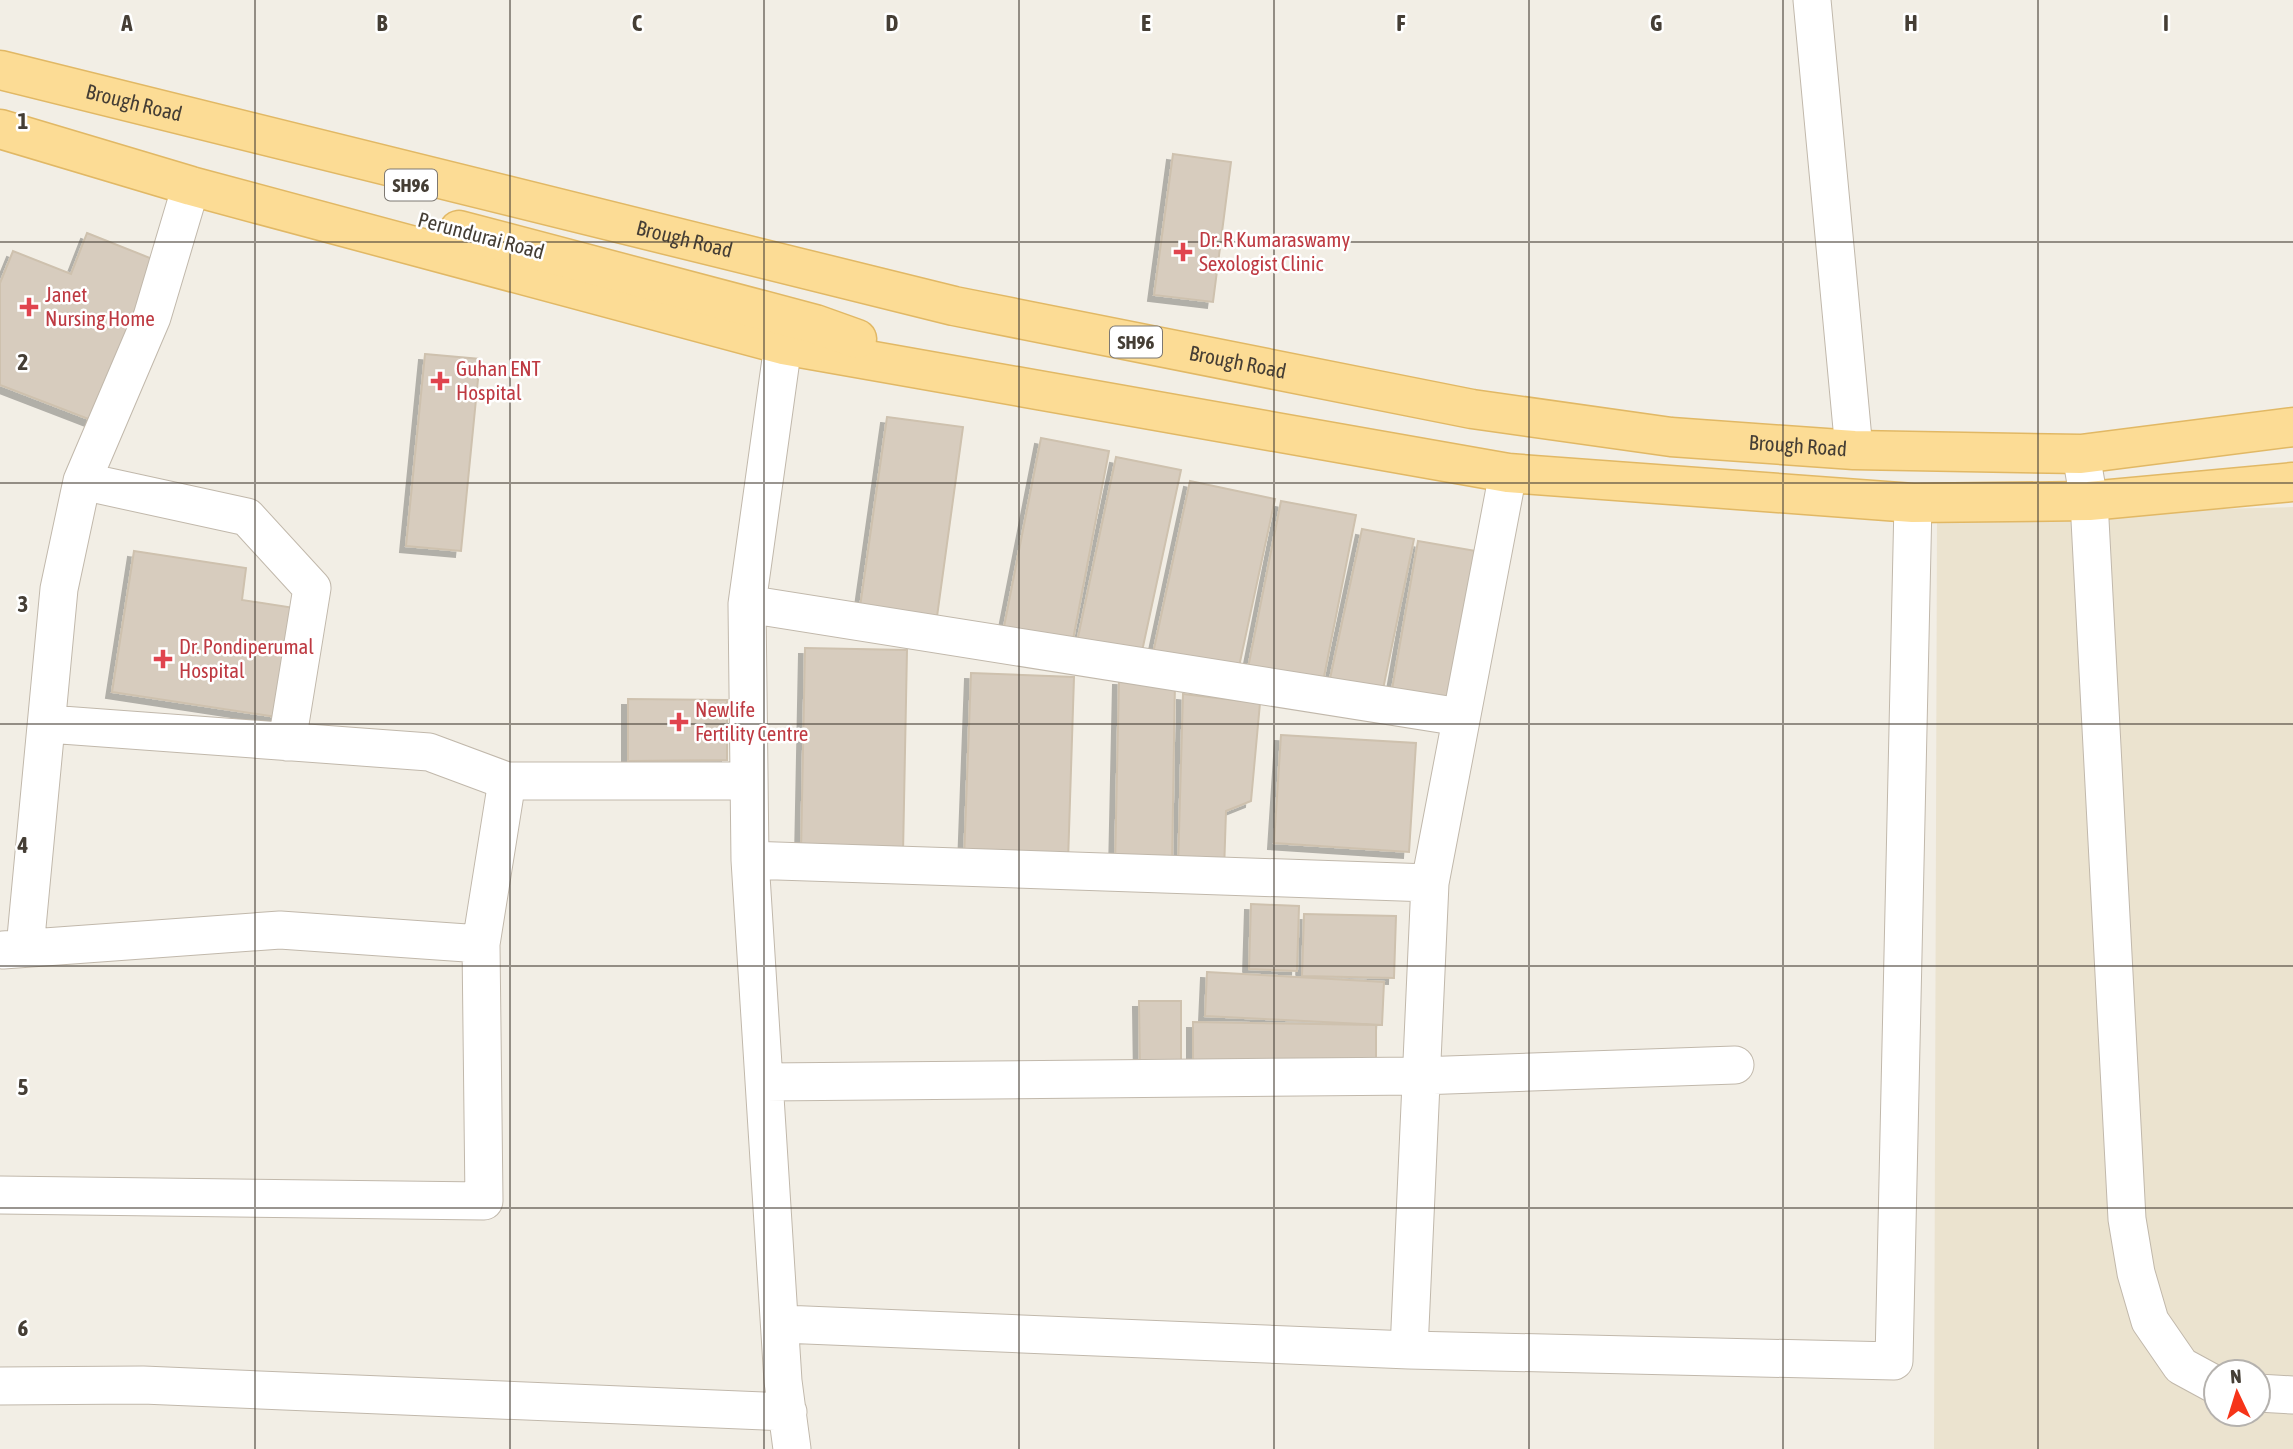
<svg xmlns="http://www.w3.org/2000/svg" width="2293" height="1449" viewBox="0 0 2293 1449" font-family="'Asap Condensed',sans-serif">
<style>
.education{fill:#ebe3cf;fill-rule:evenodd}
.building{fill:#d7ccbe;stroke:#cec1ae;stroke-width:2;filter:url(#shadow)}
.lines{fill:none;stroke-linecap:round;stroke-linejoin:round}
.street-casing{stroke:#c1b8ab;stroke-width:39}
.primary-casing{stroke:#e1b865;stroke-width:41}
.street{stroke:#fff;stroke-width:37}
.primary{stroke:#fcdc95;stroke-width:38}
.grid{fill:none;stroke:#453e35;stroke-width:2;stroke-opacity:0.55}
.health-dot{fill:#e0444e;stroke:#fff;stroke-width:2.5}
.labels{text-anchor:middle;stroke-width:5;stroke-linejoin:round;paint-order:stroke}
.shield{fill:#fff;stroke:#7d7872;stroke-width:2}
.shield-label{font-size:19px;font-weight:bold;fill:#453e35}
.street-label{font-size:21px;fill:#453e35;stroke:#fff}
.health-label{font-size:21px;fill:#be3a42;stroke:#fff;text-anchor:start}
.grid-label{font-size:23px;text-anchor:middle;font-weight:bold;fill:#453e35;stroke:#fff;stroke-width:5;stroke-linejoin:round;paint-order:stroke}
</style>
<defs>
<filter id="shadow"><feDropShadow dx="-6" dy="6" stdDeviation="0" flood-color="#0004"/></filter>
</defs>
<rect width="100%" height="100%" fill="#f2eee5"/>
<path class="education" d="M2293,507v942h-359l3,-933zM2216,1372h42v42h-42z"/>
<path class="building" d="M1173,154l58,8 -18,140 -59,-7z
M87,233l68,27 -64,160 -91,-35v-102l13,-32 58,23z
M425,354l55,5 -19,192 -55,-5z
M887,417l76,10 -27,197 -77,-10z
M1041,438l68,13 -38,199 -69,-13z
M1116,457l65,13 -40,186 -64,-14z
M1190,481l85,18 -38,177 -85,-18z
M1281,501l75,14 -34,172 -75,-14z
M1362,529l52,10 -33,160 -53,-11z
M1418,541l58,10 -27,154 -58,-10z
M134,551l112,17 -4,32 59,9 -18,109 -171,-26z
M805,648l102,2 -4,204 -102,-2z
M971,673l103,4 -6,185 -104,-3z
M1119,679l56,2 -3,185h-57z
M1183,694l77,9 -9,98 -25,10 -2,61 -46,-5z
M628,699l99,1v60l-99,1z
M1281,735l135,8 -7,109 -135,-9z
M1251,904l48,2 -2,65 -48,-2z
M1304,914l92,2 -2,62 -92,-2z
M1207,972l177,10 -2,43 -177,-9z
M1139,1001h42v71h-41z
M1193,1022l183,3v47l-183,-4z"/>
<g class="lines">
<g class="street-casing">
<path id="street" d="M1812,0l42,450
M783,345l-36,259 3,256 33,521 9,68
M2081,454l8,47 38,718 9,54 14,48 31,45 35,19
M82,481l165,36 65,71 -25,154
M747,604l713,113
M48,724l381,28 78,29h242
M750,860l680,23
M25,948l34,-359 23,-108 70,-164 39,-131
M3,950l277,-20 201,14
M766,1082l653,-6 316,-11
M0,1195l484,6 -3,-257 26,-163
M782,1324l627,26 485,11 19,-858
M1409,1350l21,-467 78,-410
M0,1386l143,-1 645,27
M2258,1393l35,2"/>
</g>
<g class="primary-casing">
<g id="primary">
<path id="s1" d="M0,70l954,236 518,103 199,28 183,13 227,4 212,-27"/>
<path d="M0,129l191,57 592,159 725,128 405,30 176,-2 204,-19"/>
<path d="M459,230l356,94 42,15"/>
</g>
</g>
<use href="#street" class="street"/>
<use href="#primary" class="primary"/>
</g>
<path class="grid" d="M255,0v1449M510,0v1449M764,0v1449M1019,0v1449M1274,0v1449M1529,0v1449M1783,0v1449M2038,0v1449M0,242h2293M0,483h2293M0,724h2293M0,966h2293M0,1208h2293"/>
<g class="health-dot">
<path d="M1179.5 241.5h7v7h7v7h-7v7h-7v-7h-7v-7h7z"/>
<path d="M25.5 296.5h7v7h7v7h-7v7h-7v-7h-7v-7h7z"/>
<path d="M436.5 370.5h7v7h7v7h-7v7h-7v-7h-7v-7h7z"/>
<path d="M159.5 648.5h7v7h7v7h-7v7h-7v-7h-7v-7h7z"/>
<path d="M675.5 711.5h7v7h7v7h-7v7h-7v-7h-7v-7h7z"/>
</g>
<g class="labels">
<g class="shield">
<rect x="385" y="169.5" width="52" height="31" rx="5"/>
<rect x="1110" y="326.5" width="52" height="31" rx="5"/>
</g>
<g class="shield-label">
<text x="411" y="192">SH96</text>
<text x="1136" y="349">SH96</text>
</g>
<g class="street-label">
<text dy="7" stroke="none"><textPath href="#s1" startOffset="138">Brough Road</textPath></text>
<text transform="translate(481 236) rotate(15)" y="7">Perundurai Road</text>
<text dy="7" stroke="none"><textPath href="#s1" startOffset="705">Brough Road</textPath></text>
<text dy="7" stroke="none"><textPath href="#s1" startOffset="1272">Brough Road</textPath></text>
<text dy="7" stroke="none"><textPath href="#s1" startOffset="1839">Brough Road</textPath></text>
</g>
<g class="health-label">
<text x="1199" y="247">Dr. R Kumaraswamy<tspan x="1199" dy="24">Sexologist Clinic</tspan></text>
<text x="45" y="302">Janet<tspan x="45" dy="24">Nursing Home</tspan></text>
<text x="456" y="376">Guhan ENT<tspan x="456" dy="24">Hospital</tspan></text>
<text x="179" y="654">Dr. Pondiperumal<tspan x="179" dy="24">Hospital</tspan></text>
<text x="695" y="717">Newlife<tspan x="695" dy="24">Fertility Centre</tspan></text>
</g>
</g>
<g class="grid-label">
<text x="127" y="31">A</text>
<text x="382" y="31">B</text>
<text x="637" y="31">C</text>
<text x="892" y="31">D</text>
<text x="1146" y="31">E</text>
<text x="1401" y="31">F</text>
<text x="1656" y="31">G</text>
<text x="1911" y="31">H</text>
<text x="2166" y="31">I</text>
<text x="23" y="129">1</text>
<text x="23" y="370">2</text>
<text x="23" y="612">3</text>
<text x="23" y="853">4</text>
<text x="23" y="1095">5</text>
<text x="23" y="1336">6</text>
</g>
<g transform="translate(2237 1393) rotate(356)"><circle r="33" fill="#ffffff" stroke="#b5b2ae" stroke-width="2"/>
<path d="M0-5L12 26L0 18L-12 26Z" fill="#f63419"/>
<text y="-10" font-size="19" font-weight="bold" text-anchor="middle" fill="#453e35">N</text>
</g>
</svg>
